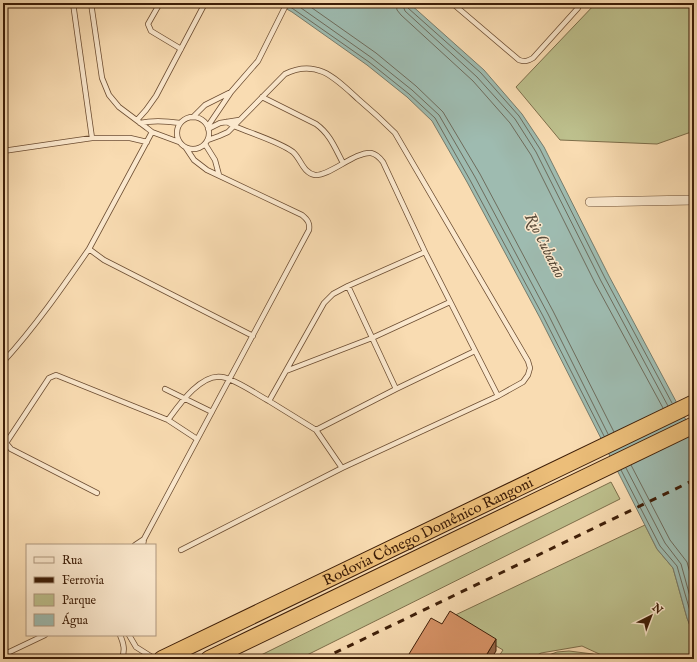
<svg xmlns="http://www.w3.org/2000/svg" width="697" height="662" viewBox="0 0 697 662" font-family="'IM FELL English',serif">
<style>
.green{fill:#bdc08d;stroke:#7d6e4a}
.water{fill:#9ebbb0;stroke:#777c6c}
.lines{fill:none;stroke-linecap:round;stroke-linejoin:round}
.shore{stroke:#6e6c5c;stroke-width:1}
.service-casing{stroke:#6c4d32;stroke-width:6}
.minor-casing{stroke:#6c4d32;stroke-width:10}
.motorway-casing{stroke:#3d1d07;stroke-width:18}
.service{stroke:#fbe8cd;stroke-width:4.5}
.minor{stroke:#fbe8cd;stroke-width:9}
.motorway{stroke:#ecbe79;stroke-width:16}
.rail{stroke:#3d1d07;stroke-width:3;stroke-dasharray:7 7;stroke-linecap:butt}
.shaded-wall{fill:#976748;stroke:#3d1d07}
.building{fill:#d89367;stroke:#3d1d07}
.labels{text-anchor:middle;stroke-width:3;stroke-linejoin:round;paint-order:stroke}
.street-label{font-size:15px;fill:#3d1d07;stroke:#fbe8cd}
.water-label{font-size:16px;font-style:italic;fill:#5a4c3a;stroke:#fbe8cd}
</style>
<rect width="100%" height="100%" fill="#f9dcb2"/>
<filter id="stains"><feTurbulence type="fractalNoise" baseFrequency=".005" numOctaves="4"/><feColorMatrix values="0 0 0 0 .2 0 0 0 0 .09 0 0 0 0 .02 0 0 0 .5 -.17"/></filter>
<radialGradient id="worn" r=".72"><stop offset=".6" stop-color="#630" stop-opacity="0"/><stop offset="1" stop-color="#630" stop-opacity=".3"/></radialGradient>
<path class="green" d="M596,3h98v128l-37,13 -97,-4 -44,-53z
M611,482l9,17 -321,160h-46z
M645,525l12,24 16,19 14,50 7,17v24h-84l-28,-13 -41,7 -11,6h-33l6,-9 -54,-32z
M569,651l24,3 11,5h-66l19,-7z"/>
<path class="water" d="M276,3h133l75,67 38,44 22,33 65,129 85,159v201l-7,-18 -14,-50 -16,-19 -117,-231 -73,-136 -35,-61 -25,-24 -40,-32 -75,-53z"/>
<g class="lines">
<path class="shore" d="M294,3l78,55 40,32 27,25 36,62 73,137 60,120
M305,3l71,50 40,33 27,26 37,62 73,137 61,121
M396,3l1,7 4,5 72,66 37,42 21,32 64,128 68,125
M402,3l3,8 72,66 38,42 21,33 65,129 67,125
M407,3l1,5 73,65 38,43 21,33 65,129 67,125
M289,6l80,56 40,32 26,24 35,62 73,136 61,120
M631,465l39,75 17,22 7,26
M626,468l39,75 16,21 13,47
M621,470l39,76 17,20 17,59"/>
<g class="service-casing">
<path id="service" d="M73,3l19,135
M91,3l11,75 7,17 10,12 28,21 5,4 27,10
M160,3l-12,21 3,7 30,18
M452,3l67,57c6,2 9,1 14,-2l45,-50 2,-5
M262,97l54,27c14,10 19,24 27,39
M177 133a16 16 0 1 1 32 0a16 16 0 1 1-32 0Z
M193,117l12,-12 24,-12
M137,120l9,-10 10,-14 47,-89 -1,-4
M140,123c14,-3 26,-2 40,0
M208,126l23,-34 27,-31 29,-58
M208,129l12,-6 19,-3
M152,132l-63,117 15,11 149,76
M208,140l11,-4 9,-4 57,-58c32,-16 51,5 73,25 13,11 25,22 37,34l133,228 2,7 -2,7 -5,7 -25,14 -156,72 -26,-38 -47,-29
M205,144l10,16 4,15
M3,151l89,-13h38l17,4
M425,252l73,144
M348,286l48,103
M3,362c32,-35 59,-74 86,-113
M286,371l86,-33 78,-36
M165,389l47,23
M168,420c11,-15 33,-47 54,-43 13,2 34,17 47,24l55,-98 9,-9 15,-8 77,-34 -42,-90c-3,-4 -7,-8 -12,-9 -15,-2 -43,24 -56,22 -12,-2 -14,-16 -22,-23 -13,-10 -43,-19 -59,-26l-7,-4
M316,430l80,-41 79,-38
M97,493l-86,-44 -5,-6 43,-65 7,-3 112,45 29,19
M135,545l9,-6
M143,545l1,-6 165,-309c1,-7 -1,-10 -7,-15l-95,-45 -13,-10 -8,-12
M181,550l161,-82
M120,635c4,9 5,15 2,24
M129,635l7,12 19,12
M3,655l42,-20"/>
</g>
<g class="minor-casing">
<path id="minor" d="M590,202l104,-2"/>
</g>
<g class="motorway-casing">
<g id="motorway">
<path id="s1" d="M162,659l532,-256"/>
<path d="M209,659l485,-234"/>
</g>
</g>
<use href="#service" class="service"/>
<use href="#minor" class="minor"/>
<use href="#motorway" class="motorway"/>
<path class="rail" d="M322,659l372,-179"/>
</g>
<path class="shaded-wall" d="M496,639v12l-5,8h-7z"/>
<path class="building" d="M450,611l46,28 -12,20h-78l25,-41 11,6z"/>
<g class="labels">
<g class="street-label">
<text dy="5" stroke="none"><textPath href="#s1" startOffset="295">Rodovia Cônego Domênico Rangoni</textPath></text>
</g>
<g class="water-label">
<text transform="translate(546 245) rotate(63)" y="6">Rio Cubatão</text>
</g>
</g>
<rect width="697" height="662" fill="none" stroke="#f9dcb2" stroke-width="16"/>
<rect x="4" y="4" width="689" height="654" fill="none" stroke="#3d1d07" stroke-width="2"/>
<rect x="8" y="8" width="681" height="646" fill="none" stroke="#3d1d07"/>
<rect x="26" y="544" width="130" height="92" fill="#fbe8cd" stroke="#af977e"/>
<rect x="34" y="557" width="20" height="6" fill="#fbe8cd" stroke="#af977e"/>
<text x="62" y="564" font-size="12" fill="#3d1d07">Rua</text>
<rect x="34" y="577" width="20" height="6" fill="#3d1d07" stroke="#af977e"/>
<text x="62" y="584" font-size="12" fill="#3d1d07">Ferrovia</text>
<rect x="34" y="594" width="20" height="12" fill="#bdc08d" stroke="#af977e"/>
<text x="62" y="604" font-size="12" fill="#3d1d07">Parque</text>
<rect x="34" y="614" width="20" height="12" fill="#9ebbb0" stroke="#af977e"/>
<text x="62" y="624" font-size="12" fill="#3d1d07">Água</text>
<g transform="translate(651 616) rotate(42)" stroke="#fbe8cd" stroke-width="3" paint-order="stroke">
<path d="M0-3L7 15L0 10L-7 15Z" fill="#3d1d07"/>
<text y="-6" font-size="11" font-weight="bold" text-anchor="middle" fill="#3d1d07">N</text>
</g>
<rect width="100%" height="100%" filter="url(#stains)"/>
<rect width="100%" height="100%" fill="url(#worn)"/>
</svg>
